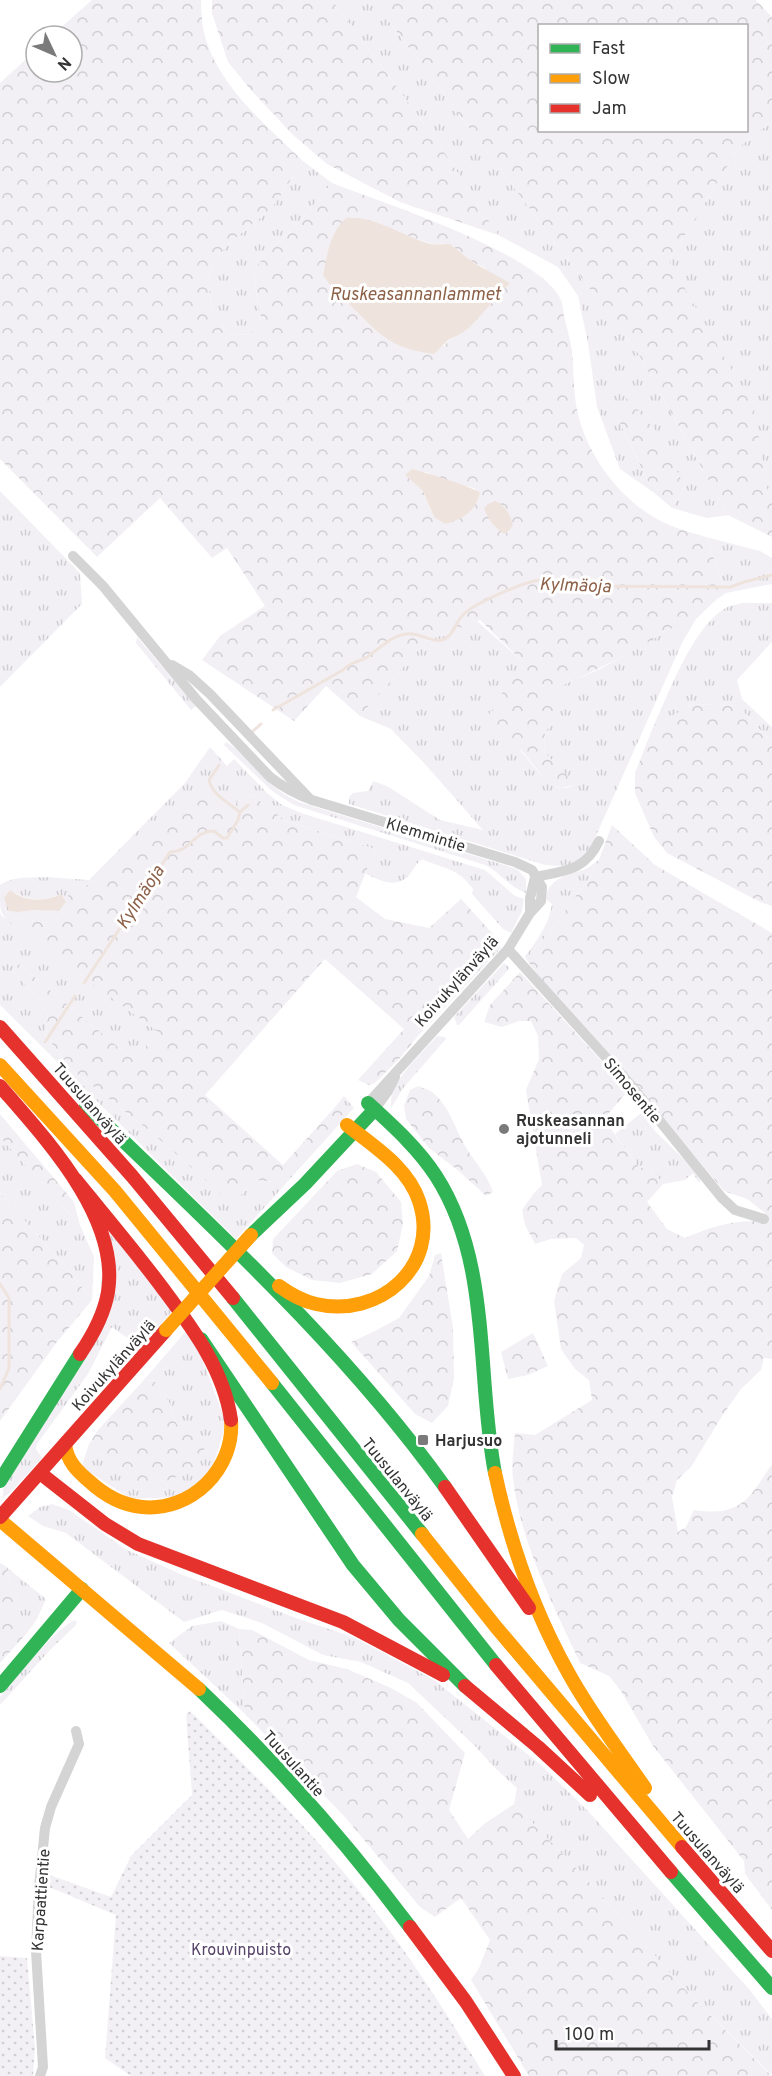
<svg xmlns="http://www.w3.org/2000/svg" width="772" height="2076" viewBox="0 0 772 2076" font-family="Overpass,sans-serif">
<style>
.grass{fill:url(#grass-tufts);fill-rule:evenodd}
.forest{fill:url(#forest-crowns);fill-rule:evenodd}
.park{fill:url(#park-dots)}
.water{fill:#efe4dd}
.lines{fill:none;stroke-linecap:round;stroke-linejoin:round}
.stream{stroke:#efe4dd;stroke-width:3}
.street{stroke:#d4d4d4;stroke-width:10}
.fast{stroke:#30b455;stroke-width:14}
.slow{stroke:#ff9f0a;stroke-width:14}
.jam{stroke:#e5322d;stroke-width:14}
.slow-bridge{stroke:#ff9f0a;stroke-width:14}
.poi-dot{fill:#7a7a7a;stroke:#fff;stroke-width:2}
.labels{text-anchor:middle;stroke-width:6;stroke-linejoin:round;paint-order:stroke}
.street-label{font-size:16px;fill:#333;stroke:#fff}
.poi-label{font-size:16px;font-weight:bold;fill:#333;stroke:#fff;text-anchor:start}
.park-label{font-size:16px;fill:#57446a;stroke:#fff}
.water-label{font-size:18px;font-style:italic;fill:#8d6148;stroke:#fff}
</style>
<defs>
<pattern id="grass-tufts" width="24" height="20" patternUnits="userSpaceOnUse" patternTransform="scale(1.5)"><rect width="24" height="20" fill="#f2f0f5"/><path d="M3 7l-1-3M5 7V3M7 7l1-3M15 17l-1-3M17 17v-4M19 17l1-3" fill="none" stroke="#d0ced2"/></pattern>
<pattern id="forest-crowns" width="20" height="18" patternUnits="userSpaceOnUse" patternTransform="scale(1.5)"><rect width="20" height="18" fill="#f2f0f5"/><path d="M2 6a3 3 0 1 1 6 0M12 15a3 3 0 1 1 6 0" fill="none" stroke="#d0ced2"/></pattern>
<pattern id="park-dots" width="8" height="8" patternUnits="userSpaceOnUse" patternTransform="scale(1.5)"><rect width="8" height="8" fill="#f2f0f5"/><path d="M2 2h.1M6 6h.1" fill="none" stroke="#d0ced2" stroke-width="1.8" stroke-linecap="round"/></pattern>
</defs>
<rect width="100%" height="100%" fill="#fff"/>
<path class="grass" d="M332,0h41l265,353 90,162 -21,3 -35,-10 13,-21 -66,-66 34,71 -33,-23 -23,-62 -9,-64 -10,-47 -20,-29 -60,-32 -59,-91z
M772,121v377l-4,-5 -99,-232 70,-114z
M303,161l29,22 -31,37 -32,32 -14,16 -1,12 7,38 -10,16 -20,1c-14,-13 -18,-20 -21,-39 -8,-42 32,-61 59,-86 12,-12 23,-34 34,-49z
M0,491l80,82 2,31 -82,83z
M706,537l54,14 12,7v26l-46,9z
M717,599l-21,20 -14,24 -91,204c-18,19 -20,20 -46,18l-196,-61v-7l4,-4 15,-2 5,-10 14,5 53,34 43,10 -59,-67 -33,-34 -31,-13 66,-75 51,-20 45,40 -10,80c12,11 34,46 49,47 4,1 11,-2 14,-3l-31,-33 1,-20 14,-18 -6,-25 47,-20 82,-47z
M742,603h30v39l-35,38 5,19 30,28v16l-34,-37 -45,-2 -40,23c16,-34 39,-98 71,-118 6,-4 12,-4 18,-6z
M137,637l59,69 -5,4 -55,-67z
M226,742c18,10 30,28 45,42 9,8 18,13 28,18l218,67 9,10v14c-16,-5 -26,-21 -41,-28l-191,-60 -22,-14 -48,-46z
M210,747l17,19 7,-7 33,34 15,12 22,9 181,56 30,26 9,3 -2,12 -11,22 -8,-4 -31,-35 1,-5c-16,-22 -27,-19 -51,-30 -7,5 -9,13 -16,19 -12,10 -29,2 -41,-5l10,-24 -89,-28 -33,-25 -10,2 -18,13 -130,69 -16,10 -13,22 -20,11 -33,-6 -13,-15v-17c14,-13 69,-6 89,-5l96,-97zM9,890c18,11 32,12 52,4l-2,17 -25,-1 -15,2z
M600,859l-5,11 -47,64 -22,25 -1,-2c12,-17 24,-32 27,-53l-6,-5c1,-20 21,-24 37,-29 6,-2 11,-7 17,-11z
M0,911l1,4 18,15 143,104 -31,24 -112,-94 -6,7 25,28 10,16 -3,19 25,34 81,64 82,70 24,-22 17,2 70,-69 -8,-7 8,-10 10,12 -118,131 -236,-234z
M493,934l8,14 -83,88 5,-16 41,-45z
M504,963l5,4 -1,3 -49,55h-2l-3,-8z
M437,1036l8,1 1,2 -42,48 -13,21c-3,-27 30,-53 46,-72z
M641,1113l15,19 46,45 -3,6 -6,-10 -8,7 -22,4 -13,-16h-11l-24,-34z
M0,1137l80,88 14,32 -2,43 -27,-34 -65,-73z
M105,1226l68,84 -35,42 -8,-12 -18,-13 -24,47 -51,70 -1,5 6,9 -31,34 -8,6v-9l95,-152z
M186,1331l9,9 31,83 -15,49 -32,25 -48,2 -48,-31v-6l6,-18 4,8 21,9 24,22 39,-58 -12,-34 -12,-11 -10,1z
M52,1504l17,6 58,40 56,25 113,43 57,19 81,43 106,84 47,46 162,179 23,30v56l-81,-79 -111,-124 -66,-68 3,-16 -20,-18 -22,-24 -67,-63 -47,-21 -38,-7 -61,-32 -40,-13 -38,12 -118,-89 -23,-7 -15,-10 12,-9z
M5,1566l41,33 -9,20 -10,14 -17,-16 9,-15z
M75,1620l2,2 -2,4 -25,24 -50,55v-8c19,-22 51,-65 75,-77z
M221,1621l18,8 6,85 -76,-71 23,-17z"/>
<path class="forest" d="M92,0h109c0,9 1,19 2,28 11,55 62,96 100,133 -11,15 -22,37 -34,49 -27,25 -67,44 -59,86 3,19 7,26 21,39l20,-1 10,-16 -7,-39 1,-11 14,-16 32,-32 31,-37c49,19 206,70 228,115 3,5 3,13 4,18 3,12 6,23 8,35 2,15 1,31 3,46 5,48 39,97 80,121 16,9 34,14 51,19l20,56c-54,38 -112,70 -172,96l5,26 -14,17 -1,20 32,33 -15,3 -12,-4 -27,-33 -37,-30 37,-60 -42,-41 -54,21 -66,75 -34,-30 -32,35 -92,-61 18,-24 45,-30 -38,-58 -15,10 -52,-60 -63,59 -97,-98v-376l36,-33v22h36v-36h-21zM417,239l16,5h17l24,19 11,5 -28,68 -8,3 -5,7 -97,-43 -12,-10zM426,472l15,7 35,10 -42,28 -11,-26 -17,-16z
M212,0h120l107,144 59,91 -98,-33 -73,-38 -35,-30 -42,-45 -22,-27 -16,-49z
M373,0h383l16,17v104l-33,26 -70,114 85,148 14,84 4,5v39l-44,-22 -90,-162zM540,26h206v104h-206z
M626,398l32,35 27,54 -13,21 -19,-16 -34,-71z
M693,704l45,2 34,37v163l-12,-4 -93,-49 -13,-16 -19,-44v-20l18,-46z
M198,793l27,18 18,-13 10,-2 33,25 89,28 -19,48 29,22 44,9 32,-29 32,35 -29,41 -41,45 -5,16 -17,21 -26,26 -6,2 -11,-5 46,-51 -79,-70 -120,136 78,70 53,-59 9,6 -62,65 -9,5 -17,-2 -25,23 -81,-71 -81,-64 -25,-34 3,-19 -10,-16 -25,-28 6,-7 112,94 30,-24 -142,-104c-11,-9 -19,-13 -19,-28l13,15 33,6 20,-11 3,-22h10l16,-10z
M612,825l43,40 117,68v426l-8,-1 -3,12 -20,19 -19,27 -31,51 -14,13 -5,17 6,35 8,-5 8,-17c47,7 55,-11 78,-46v446l-27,-36 -1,-13 -91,-115 -32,-55 -12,-15 -29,-13c-27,-59 -59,-118 -67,-184 -2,-15 1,-31 2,-46l20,2 57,-35 -3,-20 -14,-11 -14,-20 -7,-48 8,-27 19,-16 3,-13 -8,-7 -25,1 -16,5 -10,-19 -3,-15 12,-17 8,-8 -16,-95 13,-31 -1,-23 -7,-15h-12l-17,6 -18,-5 6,-17 30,-33 86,94 20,27 -22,26 35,49h11l13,16 -16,18 20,27 18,9c23,-10 53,-20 79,-16l1,-9 -18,-14 -23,-8 -105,-126 -67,-72 -26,-34 22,-25 47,-64z
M418,1086c4,2 10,3 14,6 15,11 23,35 32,52 10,18 22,28 29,48l-7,4 -26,-24 -31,-24 -23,-29 -2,-13 6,-16z
M0,1114l74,88 6,23 -80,-88z
M357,1164l19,8 25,30 2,22 -6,27 -25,23 -32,9 -28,-3 -26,-13 -14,-14 1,-14 64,-68z
M0,1193l65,73 27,34 -35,42 -57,79z
M441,1253l12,75 1,50 -6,28 -16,17 -17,-9 -64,-72 24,-11 24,-13 30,-42 6,-21z
M533,1333l15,33 -20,9 -20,4 -7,-27z
M153,1380l12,11 12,34 13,2 16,19 -14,24 -27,12 -27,1 -24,-22 -21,-9 -4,-8 9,-14 45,-49z
M0,1563l5,3 14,36 -8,15 16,16 -27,30z
M239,1629l13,1 57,30 38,9 44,19 26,15 48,50 -16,57 19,29 16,-15 30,-20 66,68 111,124 81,80h-243l-58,-96 8,-12 11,-28 -29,-42 -26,19 -15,-10 -76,-91 -99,-102z"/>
<path class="park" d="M190,1711c62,61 124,122 178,191 43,55 80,114 117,174h-354l-26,-18 11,-143 -67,-28 -2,-13 64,23 20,-41 61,-61 -6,-80z
M0,1956l27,2 8,90 -2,28h-33z"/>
<path class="water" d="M346,218c31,-2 57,19 85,26 6,1 13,0 19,0l24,19 36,20 -41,45 -12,8 -8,3 -15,15c-46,-6 -55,-21 -86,-51 -10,-9 -17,-16 -25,-28 5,-22 6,-41 23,-57z
M412,469c10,2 64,19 68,24 -5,19 -17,26 -35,31l-11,-7 -11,-26 -18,-16z
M495,501c11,4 15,14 18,24l-6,8h-4c-9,-6 -16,-15 -19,-25l4,-4z
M10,890c15,12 33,12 51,4l5,8 -7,9 -25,-1 -15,2 -10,-1 -5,-13z"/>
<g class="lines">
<path class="stream" d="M273,710l70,-40c9,-9 15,-7 24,-13 12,-8 24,-21 39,-23 13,-2 26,9 36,6 11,-3 13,-17 20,-24 10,-12 63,-35 79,-36 9,0 19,4 27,6l163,1 13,-5 28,-7
M253,731l8,-7
M240,812l8,-7
M84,983l86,-131c21,0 23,-21 44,-21l9,7h4l11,-18 2,-8c-11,-9 -28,-17 -31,-32l10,-15
M45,1042l30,-46
M0,1284l9,14v70l-9,21"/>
<path class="street" d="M73,556l30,30 93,113 74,78c14,11 26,17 42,23l203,62 17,8 10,17 -1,14 -11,12 -22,36 -140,154
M172,665l17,10 21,19 99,104
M535,877c29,-6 50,-6 64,-36
M530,913v-15l5,-21
M508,949l121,134 93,115 13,12 29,9
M375,1109l13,-18 7,-14
M40,2076l3,-9 -7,-116 3,-64 6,-59 6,-21 28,-63 -3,-13"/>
<path class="fast" d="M368,1103c24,22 50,45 68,73 56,87 40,200 59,297
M86,1105c125,121 257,240 359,382
M251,1235l54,-51 70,-75
M233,1298l189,236
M201,1339l152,226 46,55 66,66
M272,1383l224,282
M0,1481l80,-127
M0,1686l82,-97
M199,1689c77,73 147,153 211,238
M671,1872l101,116"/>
<path class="slow" d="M0,1065l115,126 157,192
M279,1286c11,8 23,15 37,18 63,15 125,-38 103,-103 -11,-34 -46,-55 -72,-76
M65,1444c2,17 12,27 24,37 14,13 33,24 53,26 49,5 93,-38 89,-87
M495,1473c15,69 39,139 74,201 22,40 50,76 76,114
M0,1520l199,169
M422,1534l74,93 186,220"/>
<path class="jam" d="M0,1027l132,149 101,122
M0,1086c45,52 120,131 108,206 -4,23 -15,43 -28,62
M75,1179c30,37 61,73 89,111 29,39 60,80 67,130
M40,1473l65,51 33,20 205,78 100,53
M445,1487l84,121
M0,1517l166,-187
M496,1665l175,207
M465,1686l73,61 52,48
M682,1847l90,104
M410,1927l56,75 48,74"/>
<path class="slow-bridge" d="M166,1330l85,-95"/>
</g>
<g class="poi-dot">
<circle cx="504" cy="1129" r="6"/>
<rect x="417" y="1434" width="12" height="12" rx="3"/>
</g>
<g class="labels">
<g class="street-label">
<text transform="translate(426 834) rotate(17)" y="6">Klemmintie</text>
<text transform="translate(456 981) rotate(-48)" y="6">Koivukylänväylä</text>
<text transform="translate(633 1090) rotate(50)" y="6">Simosentie</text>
<text transform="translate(90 1103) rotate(49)" y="6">Tuusulanväylä</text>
<text transform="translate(113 1365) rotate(-48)" y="6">Koivukylänväylä</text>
<text transform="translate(398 1479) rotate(51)" y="6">Tuusulanväylä</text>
<text transform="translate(294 1763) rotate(48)" y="6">Tuusulantie</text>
<text transform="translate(708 1852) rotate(49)" y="6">Tuusulanväylä</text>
<text transform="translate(40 1900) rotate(-86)" y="6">Karpaattientie</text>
</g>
<g class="poi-label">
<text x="516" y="1126">Ruskeasannan<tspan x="516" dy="18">ajotunneli</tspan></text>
<text x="435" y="1446">Harjusuo</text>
</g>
<g class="park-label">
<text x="241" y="1955">Krouvinpuisto</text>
</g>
<g class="water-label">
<text x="415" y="300">Ruskeasannanlammet</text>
<text transform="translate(575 585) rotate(2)" y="6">Kylmäoja</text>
<text transform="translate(140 897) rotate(-57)" y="6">Kylmäoja</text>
</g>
</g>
<rect x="538" y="24" width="210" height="108" fill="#ffffff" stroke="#adadad" stroke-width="1.5"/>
<rect x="550" y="44" width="30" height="9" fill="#30b455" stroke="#adadad" stroke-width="1.5"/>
<text x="592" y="54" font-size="18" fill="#333333">Fast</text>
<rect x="550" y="74" width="30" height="9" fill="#ff9f0a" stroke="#adadad" stroke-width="1.5"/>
<text x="592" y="84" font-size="18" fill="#333333">Slow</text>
<rect x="550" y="104" width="30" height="9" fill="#e5322d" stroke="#adadad" stroke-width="1.5"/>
<text x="592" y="114" font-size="18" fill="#333333">Jam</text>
<g transform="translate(54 54) rotate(134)"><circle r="28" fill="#ffffff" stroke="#adadad" stroke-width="1.5"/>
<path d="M0-4.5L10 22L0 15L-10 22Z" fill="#7a7a7a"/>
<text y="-9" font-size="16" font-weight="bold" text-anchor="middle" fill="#333333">N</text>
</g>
<path d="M556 2040v9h153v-9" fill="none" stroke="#333333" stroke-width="3"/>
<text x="565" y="2040" font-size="18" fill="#333333" stroke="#ffffff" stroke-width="4.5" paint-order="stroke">100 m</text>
</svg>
